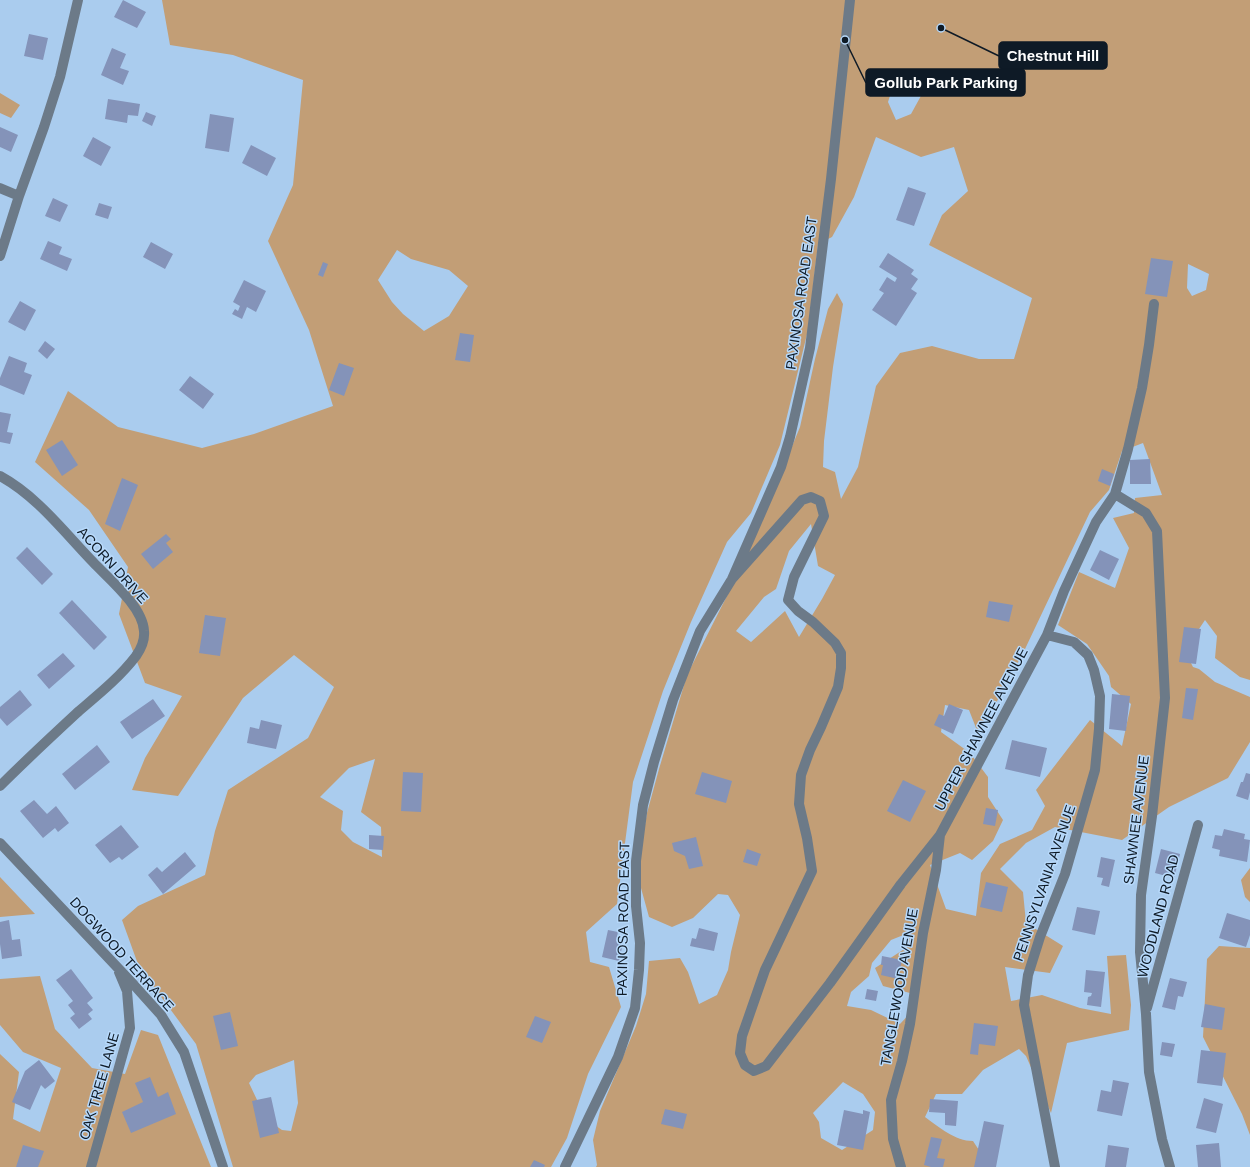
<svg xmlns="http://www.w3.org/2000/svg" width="1250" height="1167" viewBox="0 0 1250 1167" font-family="Arial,sans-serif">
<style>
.green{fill:#c29e76;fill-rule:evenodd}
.building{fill:#8493b9}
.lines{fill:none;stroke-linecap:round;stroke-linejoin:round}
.minor{stroke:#6c7a88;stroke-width:10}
.labels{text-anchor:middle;stroke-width:3;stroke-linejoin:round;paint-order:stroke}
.street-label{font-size:14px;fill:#0e1a26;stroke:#b7d9fb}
.leader{fill:none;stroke:#0e1a26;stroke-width:1.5}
.callout-dot{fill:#0e1a26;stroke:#b7d9fb;stroke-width:1.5}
.callout{fill:#0e1a26;stroke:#0e1a26;stroke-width:1.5}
.callout-label{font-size:15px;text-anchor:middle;font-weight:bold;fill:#fff}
</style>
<rect width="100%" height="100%" fill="#ace"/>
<path class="green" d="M162,0h1088v680l-10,-3 -25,-19 2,-22 -12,-16 -18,27v8l6,12 6,2 16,13 35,15v45l-22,36 -59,29 -47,33 -67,-13 -29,16 -26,26 23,23 3,31 37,23 -13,27 -45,-6 6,34 31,-6 38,13 31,6 -4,-58 19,-1 5,50 -2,25 -62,13 -16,70 -25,-57 -7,-7 -36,21 -21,24h-26l-11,23c14,10 30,24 48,24l17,26h-394l1,-2 -4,-25 7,-29 36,-85 10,-32 3,-33 31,-3 8,14 11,32 18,-9 11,-25 3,-18 9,-37 -12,-20 -10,-1 -25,24 -21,9 -23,-10 -8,-29 -1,-34 7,-41 12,-44 28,-94 46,-91 36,-82 31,-75 15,-68 13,-50 9,-16 6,11 -10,63 -9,74 -1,26 12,5 6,27 17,-32 18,-81 24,-33 32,-7 47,13h35l18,-61 -103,-53 13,-30 26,-24 -14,-44 -33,10 -45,-20 -22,60 -22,40 -14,7 -10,86 -28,115 -29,68 -24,29 -36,80 -28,69 -30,91 -16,122 -31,28 4,30 19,5 12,40 -33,67 -21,64 -16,29h-318l-37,-123 -57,-77 -17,-47 16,-14 67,-31 10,-44 13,-41 80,-52 26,-51 -40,-32 -51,43 -65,98 -46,-6 13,-32 37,-62 -37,-13 -26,-69 9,-47 -39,-57 -54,-48 33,-71 50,36 84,21 52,-14 79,-28 -24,-76 -41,-89 25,-56 10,-105 -70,-25 -63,-10zM907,78l15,16 -11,20 -15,6 -8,-18 7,-22zM397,250l14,9 38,11 19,16 -19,30 -25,15 -21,-17 -11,-12 -14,-22zM1188,264l21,10 -3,16 -14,6 -5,-8zM1143,443l19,52 -27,3 -1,15 -21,5 16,30 -14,40 -36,-16 -21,53 29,19 22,32 2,11 20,17 -9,42 -32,-26 -54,70 9,16 -13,24 -32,14 -19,29 -5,43 -30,-7 -16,-44 30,-12 12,7 21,-19 10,-21 -15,-23v-20l-18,-24 -29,-21 4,-27 24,5 9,23 10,-15 37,-69 65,-137 19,-22 13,-39zM811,524l7,42 17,9 -13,24 -23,38 -14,-26 -34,31 -15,-11 28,-34 12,-8 13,-38zM375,759l-14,53 20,15 1,30 -29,-15 -12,-12 2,-19 -23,-14 29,-29zM906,934l3,12 -34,22 8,18 27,7 4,16 -14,15 -29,-14 -24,-4 4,-14 18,-16 3,-13 19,-23zM294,1060l4,43 -7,28 -9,-1 -16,-11 -17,-36 7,-8zM843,1082l20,12 12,18 -2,18 -31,20 -21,-12 -2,-16 -6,-9z
M0,93l20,12 -9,13 -11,-5z
M1250,868v34l-5,-5 -4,-17z
M0,877l35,37 -35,3z
M1219,946l31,2v187l-8,-21 -39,-77 4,-78z
M40,976l15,53 37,39 33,6 16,-44 17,5 53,132h-211v-113l19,18 -6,47 27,13 21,-64 -38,-16 -23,-27v-46z"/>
<path class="building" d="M123,0l23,12 -9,16 -23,-11z
M29,34l19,4 -5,22 -19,-4z
M112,48l14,6 -6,14 9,3 -6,14 -22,-10z
M108,99l32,5 -2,12 -10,-1 -1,8 -22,-4z
M146,112l10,4 -4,10 -10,-5z
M210,114l24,4 -5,34 -24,-4z
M0,127l18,8 -7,17 -11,-5z
M93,137l18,10 -10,19 -18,-10z
M251,145l25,13 -9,18 -25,-13z
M908,187l18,6 -12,33 -18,-6z
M53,198l15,7 -8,17 -15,-6z
M99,203l13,4 -4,12 -13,-4z
M48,241l14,6 -3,7 13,5 -5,12 -27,-12z
M151,242l22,12 -8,15 -22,-12z
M888,253l26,17 -3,4 7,5 -7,10 6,4 -21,33 -24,-16 12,-17 -5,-3 8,-13 8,5 2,-4 -18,-11z
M1151,258l22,3 -6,36 -22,-3z
M323,262l5,2 -5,13 -5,-2z
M244,280l22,11 -10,21 -9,-5 -5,12 -10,-5 3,-5 3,2 2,-5 -7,-4z
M20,301l16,9 -11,21 -17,-9z
M460,333l14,2 -4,27 -15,-2z
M45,341l10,8 -8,10 -9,-8z
M9,356l18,7 -3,9 8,3 -8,20 -24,-10v-7z
M339,363l15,5 -10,28 -15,-6z
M190,376l24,18 -11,15 -24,-19z
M0,412l11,2 -4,18 6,1 -3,11 -10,-2z
M62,440l16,25 -16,11 -16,-26z
M1150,459l1,25h-21v-24z
M1102,469l12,5 -4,12 -12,-5z
M122,478l16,7 -18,46 -15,-7z
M166,534l5,5 -5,4 7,9 -20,17 -12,-15z
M27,547l26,27 -11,11 -26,-27z
M1100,550l19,9 -10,21 -19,-10z
M72,600l35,37 -13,13 -35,-37z
M989,601l24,4 -4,17 -23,-5z
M205,615l21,3 -6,38 -21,-3z
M1184,627l17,2 -5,35 -17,-2z
M63,653l12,13 -26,23 -12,-14z
M1186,688l12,1 -5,31 -11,-2z
M20,690l12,15 -25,21 -7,-8v-11z
M1112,694l18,2 -4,35 -17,-2z
M153,699l12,17 -33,23 -12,-17z
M949,704l14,6 -10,24 -19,-9 5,-11 5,2z
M261,720l21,5 -6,24 -29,-6 3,-16 9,2z
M1012,740l35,8 -7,29 -35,-8z
M97,745l13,17 -35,28 -13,-16z
M403,772l20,1 -2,39 -20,-1z
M702,772l30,9 -6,22 -31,-9z
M1246,773l4,1v18l-2,8 -12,-4 5,-14h2z
M903,780l23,11 -16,31 -23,-11z
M34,800l13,14 9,-8 13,17 -11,9 -3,-4 -12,10 -23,-27z
M986,808l12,2 -3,16 -12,-2z
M121,825l18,22 -17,13 -3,-3 -9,6 -15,-18z
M1224,829l21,5 -1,5 6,1 -3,22 -28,-6 1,-6 -8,-2 3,-13 7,1z
M369,835l15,1 -1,14 -14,-1z
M696,837l7,29 -14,3 -4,-13 -11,-5 -2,-8z
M747,849l14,5 -4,12 -14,-4z
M1161,849l19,5 -6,24 -19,-5z
M185,852l11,14 -33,28 -15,-19 9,-8 5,5z
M1101,857l14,3 -6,27 -8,-2 2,-7 -6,-1z
M986,882l22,5 -6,25 -22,-5z
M1077,907l23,4 -5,24 -23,-5z
M1227,913l23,7v15l-4,12 -27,-9z
M9,920l3,20 8,-1 2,17 -20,3 -2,-15v-22z
M699,928l19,5 -4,18 -24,-5 2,-8 4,1z
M608,930l10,2 -2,9 7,2 -4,18 -17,-4z
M882,956l20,4 -4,19 -17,-4 2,-10h-2z
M71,969l22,29 -6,5 6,7 -5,4 4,5 -13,10 -9,-11 5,-4 -7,-9 5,-4 -17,-21z
M1086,970l19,2 -4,35 -14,-2 1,-8 3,-1 1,-3 -8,-1z
M1170,978l17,4 -4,15 -5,-1 -3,14 -13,-3z
M867,989l11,2 -2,10 -11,-2z
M1205,1004l20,4 -3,22 -21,-3z
M230,1012l8,34 -17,4 -8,-34z
M535,1016l16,6 -9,21 -16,-6z
M974,1023l24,3 -3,20 -16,-2 -1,11 -8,-1z
M1162,1042l13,2 -3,13 -12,-2z
M1201,1050l25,3 -4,33 -25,-3z
M39,1060l16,21 -10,8 -4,-4 -11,25 -18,-8 13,-31z
M150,1077l8,20 10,-5 8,22 -45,19 -9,-21 21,-10 -8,-19z
M1113,1080l16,3 -7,33 -25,-5 4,-21 10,2z
M271,1097l8,36 -19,5 -8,-37z
M1204,1098l19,6 -7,29 -20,-5z
M930,1099l28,2 -2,25 -11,-1v-12l-16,-1z
M665,1109l22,5 -4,15 -22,-5z
M844,1110l19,4v-4l7,2 -7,38 -26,-5z
M984,1121l20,4 -8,42h-22z
M931,1137l11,2 -5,19 8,1 -2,8h-12l-7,-2z
M1219,1143l2,24h-23l-2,-22z
M23,1145l21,6 -6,16h-22z
M1108,1145l21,3 -3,19h-21z
M534,1160l11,5 -1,2h-14z"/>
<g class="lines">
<path class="minor" d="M0,188l19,8
M0,256l19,-60 25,-69 16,-50 18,-77
M0,476c37,20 64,56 93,86 16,17 50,45 51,69 1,10 -3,18 -8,25 -16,21 -37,38 -57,55 -27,25 -53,49 -79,75
M1115,494l31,19 11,18 8,167 -13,118 -11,79 -1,57 6,62 3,58 13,67 8,28
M732,579l70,-79 9,-3 9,4 4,15 -30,61 -6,23 10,11 15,11 22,21 6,10v15l-3,19 -17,40 -11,23 -9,25 -2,29 8,34 5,33 -47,99 -23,66 -2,17 5,12 9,6 12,-5 64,-83 71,-99 39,-49 107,-200 17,-44 32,-69 19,-28 13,-45 14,-61 7,-43 5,-41
M1047,635l27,7 14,13 6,15 6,26 -1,33 -4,41 -30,104 -25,63 -12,38 -4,30 31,162
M0,843l134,142 27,30 23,37 39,115
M1147,1008l51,-183
M91,1167l39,-139 -3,-37 -8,-19
M565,1167l53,-110 17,-49 4,-38 1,-27 -4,-37v-45l7,-56 11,-43 19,-62 27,-69 32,-52 49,-112 9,-30 20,-89 21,-169 19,-179
M901,1167l-8,-28 -2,-39 11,-39 8,-37 13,-91 13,-63 4,-35"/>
</g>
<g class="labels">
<g class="street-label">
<text transform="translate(801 293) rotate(-82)" y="5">PAXINOSA ROAD EAST</text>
<text transform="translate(113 565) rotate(48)" y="5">ACORN DRIVE</text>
<text transform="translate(981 729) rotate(-62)" y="5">UPPER SHAWNEE AVENUE</text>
<text transform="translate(1136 820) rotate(-83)" y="5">SHAWNEE AVENUE</text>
<text transform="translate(1044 883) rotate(-71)" y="5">PENNSYLVANIA AVENUE</text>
<text transform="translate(1158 916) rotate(-75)" y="5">WOODLAND ROAD</text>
<text transform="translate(623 919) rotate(-89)" y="5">PAXINOSA ROAD EAST</text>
<text transform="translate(122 954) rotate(48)" y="5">DOGWOOD TERRACE</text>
<text transform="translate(899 987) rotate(-80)" y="5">TANGLEWOOD AVENUE</text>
<text transform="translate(99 1086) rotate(-74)" y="5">OAK TREE LANE</text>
</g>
</g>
<path class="leader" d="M941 28L999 56M845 40L866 83"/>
<g class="callout-dot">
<circle cx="941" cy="28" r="4"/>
<circle cx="845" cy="40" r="4"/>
</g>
<g class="callout">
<rect x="999" y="42" width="108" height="27" rx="4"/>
<rect x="866" y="69" width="159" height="27" rx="4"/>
</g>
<g class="callout-label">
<text x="1053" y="61">Chestnut Hill</text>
<text x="946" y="88">Gollub Park Parking</text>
</g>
</svg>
